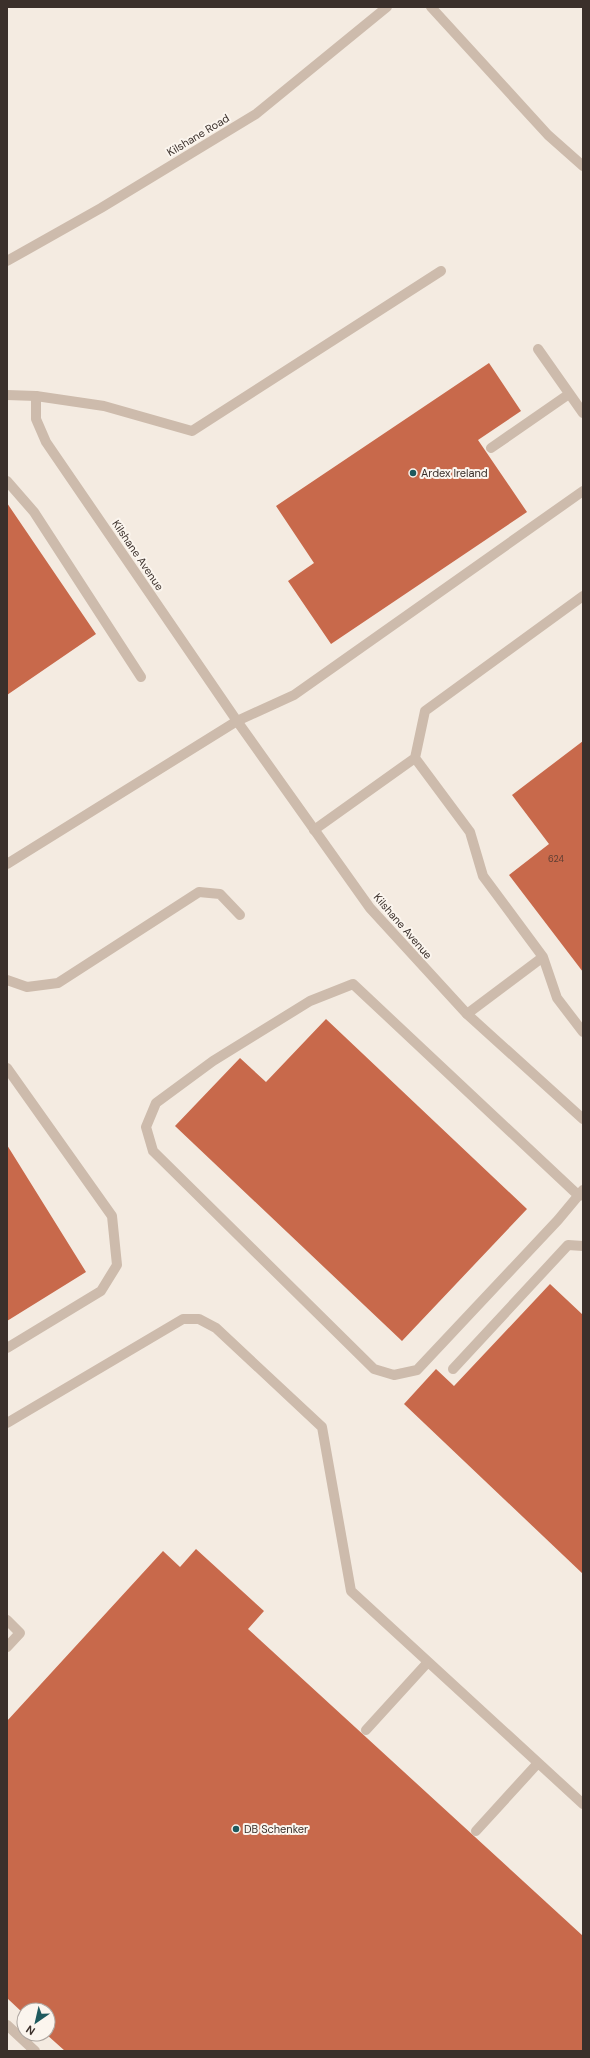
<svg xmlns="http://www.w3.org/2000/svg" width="590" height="2058" viewBox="0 0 590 2058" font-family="'DM Sans',sans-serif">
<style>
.building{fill:#c8694b}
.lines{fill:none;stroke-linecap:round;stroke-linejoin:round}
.service{stroke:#cdbbac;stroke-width:10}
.minor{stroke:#cdbbac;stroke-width:10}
.tertiary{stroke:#cdbbac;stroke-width:10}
.poi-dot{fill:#1f5a5e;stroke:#fbf5ee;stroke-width:1.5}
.labels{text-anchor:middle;stroke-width:4;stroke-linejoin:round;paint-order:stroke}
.number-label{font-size:9px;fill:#5e3e33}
.street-label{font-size:11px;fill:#3b302b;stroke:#fbf5ee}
.poi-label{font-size:11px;fill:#3b302b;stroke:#fbf5ee;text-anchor:start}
</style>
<rect width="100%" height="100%" fill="#f4ebe1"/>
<path class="building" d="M489,363l32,48 -43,29 49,72 -196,132 -43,-63 26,-18 -38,-57z
M7,503l89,131 -89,61z
M583,741v231l-74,-97 40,-31 -37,-49z
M326,1019l201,190 -125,132 -227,-215 65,-68 26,24z
M7,1145l79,127 -79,49z
M550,1284l33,31v259l-179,-170 32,-35 18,17z
M196,1549l68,62 -16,18 335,307v115h-518l-19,-17h2v-24h-24v4l-17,-16v-277l156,-170 17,16z"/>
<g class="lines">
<path class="service" d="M431,7l117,128 35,31
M538,349l45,64
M7,395l29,1 68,10 88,25 249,-160
M491,448l78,-54
M7,481l27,31 107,165
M237,721l57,-26 289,-204
M415,758l55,74 13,44 60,81 14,41 26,34
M314,830l101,-72 10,-47 158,-115
M7,980l20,7 31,-4 141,-91 21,2 20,21
M467,1014l76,-57
M7,1068l105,148 5,49 -16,26 -94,57
M579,1196l-226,-212 -43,17 -97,60 -57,42 -10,24 7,24 221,218 20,6 23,-5 141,-150 25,-30
M453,1369l115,-124 15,1
M7,1423l176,-104h16l17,9 106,99 29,164 232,213
M7,1620l13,13 -13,14
M366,1730l62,-68
M476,1831l62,-68
M7,2025l28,26"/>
<path class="minor" d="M36,396v23l10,23 191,279 133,187 97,106 116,105
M7,864l230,-143"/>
<path class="tertiary" d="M7,261l94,-53 155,-94 131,-107"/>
</g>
<g class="poi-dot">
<circle cx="413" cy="473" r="4"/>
<circle cx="236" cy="1829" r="4"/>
</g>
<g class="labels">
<g class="number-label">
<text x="556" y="862">624</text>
</g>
<g class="street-label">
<text transform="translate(198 135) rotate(-31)" y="4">Kilshane Road</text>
<text transform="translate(138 555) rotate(56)" y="4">Kilshane Avenue</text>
<text transform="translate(403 926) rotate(49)" y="4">Kilshane Avenue</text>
</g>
<g class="poi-label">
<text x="421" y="477">Ardex Ireland</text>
<text x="244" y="1833">DB Schenker</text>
</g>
</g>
<rect width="590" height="2058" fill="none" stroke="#3b302b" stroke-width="16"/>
<g transform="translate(36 2022) rotate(214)"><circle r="19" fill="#fbf5ee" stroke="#aea6a0"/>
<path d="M0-3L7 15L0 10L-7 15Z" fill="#1f5a5e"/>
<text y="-6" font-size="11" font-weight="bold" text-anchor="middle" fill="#3b302b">N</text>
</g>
</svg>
